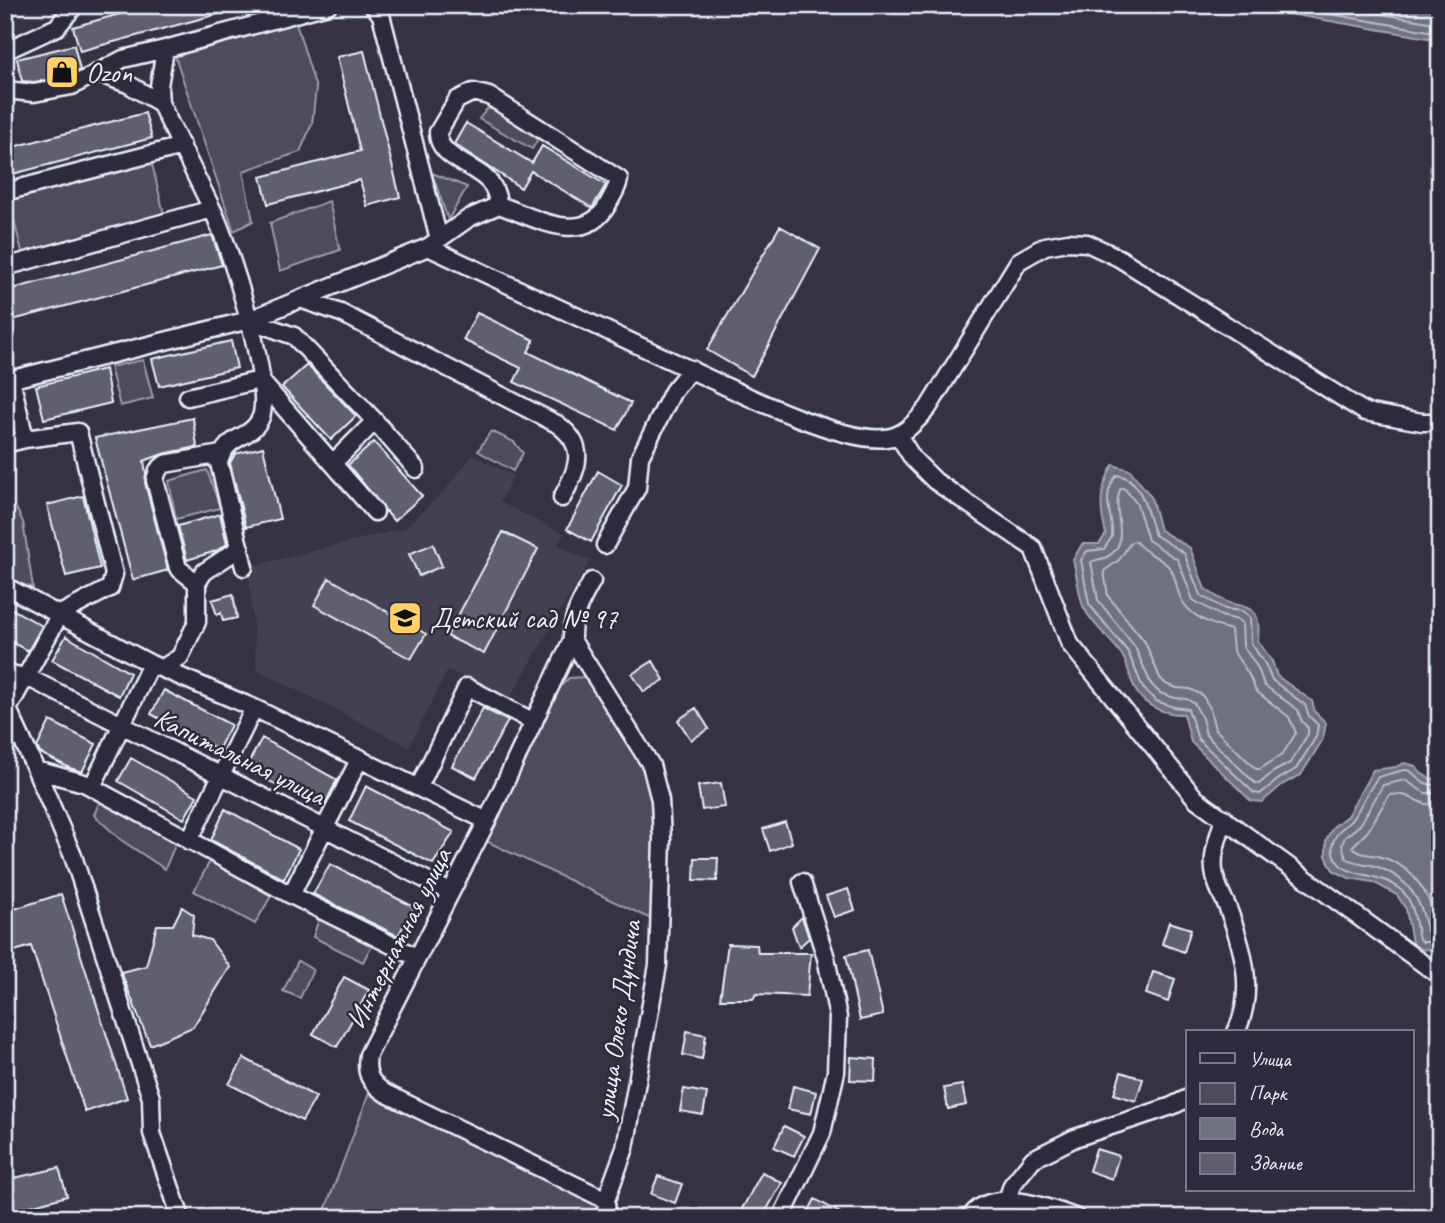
<svg xmlns="http://www.w3.org/2000/svg" width="1445" height="1223" viewBox="0 0 1445 1223" font-family="Caveat,sans-serif">
<style>
.built{fill:#433f51}
.green{fill:#4d4b5c;stroke:#9a9eaa;stroke-width:2}
.water{fill:#70717f;stroke:#a0a4af;stroke-width:2}
.lines{fill:none;stroke-linecap:round;stroke-linejoin:round}
.shore{stroke:#b8bec8;stroke-width:2}
.building{fill:#605e6e;stroke:#e8f1f8;stroke-width:2}
.street-casing{stroke:#e8f1f8;stroke-width:21}
.street{stroke:#2f2a3d;stroke-width:16}
.labels{text-anchor:middle;stroke-width:5;stroke-linejoin:round;paint-order:stroke}
.poi-label{font-size:28px;fill:#e8f1f8;stroke:#2f2a3d;text-anchor:start}
.street-label{font-size:28px;fill:#e8f1f8;stroke:#2f2a3d}
</style>
<rect width="100%" height="100%" fill="#363244"/>
<filter id="ink" filterUnits="userSpaceOnUse"><feTurbulence type="fractalNoise" baseFrequency=".0143" numOctaves="2"/><feDisplacementMap in="SourceGraphic" scale="14" xChannelSelector="R" yChannelSelector="G"/><feConvolveMatrix kernelMatrix="1 2 1 2 8 2 1 2 1" color-interpolation-filters="sRGB"/></filter>
<g filter="url(#ink)">
<path class="built" d="M473,455l40,21 -13,26 64,32 -6,11 32,16 -80,137 -62,-28 -39,77 -152,-77 -9,-103 157,-39 39,-37z"/>
<path class="green" d="M296,23l20,65 -4,36 -12,28 -57,19 10,50 -19,10 -59,-175z
M487,109h13l35,25 2,7 -5,8 -53,-30z
M151,160l13,54 -141,42 -15,-59z
M432,173l35,14 -19,33z
M329,201l11,49 -60,21 -10,-48z
M143,360l10,38 -33,8 -10,-39z
M491,431l23,11 9,11 -10,18 -35,-20z
M207,470l13,38 -44,11 -7,-38z
M15,506l8,16 10,66 -28,-10v-64z
M585,677l64,95 7,18 -3,130 -171,-81 79,-153 8,-8z
M101,798l75,44 -11,27 -44,-29 -27,-25z
M210,861l61,35 -16,28 -61,-33z
M320,916l54,25 -11,21 -50,-25z
M298,961l15,9 -13,28 -17,-7z
M369,1093l231,109 2,16h-280z"/>
<path class="water" d="M1237,5h203v35z
M1113,465l17,5 21,27 9,33 30,18 15,41c8,5 17,12 25,14 27,6 30,9 28,38l14,20 5,15 35,25 3,11 11,11 -3,16 -22,36 -18,9 -21,18 -11,-1 -60,-59 -7,-28c-17,1 -39,-7 -48,-23 -6,-11 -7,-24 -14,-36 -11,-16 -29,-29 -38,-47 -4,-6 -8,-38 -11,-48l9,-16h17l7,-10c-7,-27 -7,-44 7,-69z
M1404,763l12,3 5,7 10,6 9,-2v173l-20,-1 -8,-6 -6,-34 -9,-14 -24,-13 -24,-4 -16,-8 -7,-14v-16l7,-13 14,-11 26,-46 23,-3z"/>
<g class="lines">
<path class="shore" d="M1278,5l162,28
M1330,5l110,19
M1117,475c27,3 29,40 38,60l29,18 16,42 25,14 17,2 8,7 1,25 14,21 7,16 33,25 4,11 9,9 -2,12 -20,32 -17,10 -19,15 -6,-1 -56,-54 -10,-30 -14,-2 -18,-6 -13,-13 -15,-36 -39,-48 -8,-44 6,-9 17,-2 8,-12c2,-22 -13,-39 5,-62z
M1121,488l4,1 12,15 11,36 30,20 15,40 28,16 17,4 4,3 1,23 15,22 6,17 34,25 3,10 7,8v6l-18,29 -17,9 -14,12 -4,-1 -49,-48 -4,-17 -8,-15 -7,-4 -12,-1 -15,-5 -9,-9 -16,-37 -37,-47 -7,-38c5,-3 10,-2 16,-5 27,-14 2,-46 14,-69z
M1135,541c10,13 26,16 35,27 5,6 6,18 9,26 7,21 32,31 52,36l2,21 15,22 8,18 33,26 7,16 -14,22 -22,14h-4l-41,-40 -6,-23 -7,-11 -12,-6 -13,-1 -11,-4 -6,-6 -15,-36 -37,-46 -4,-25 15,-11 12,-18z
M1440,784c-21,5 -24,-15 -35,-14 -7,1 -19,5 -27,7 -10,13 -16,28 -25,41 -4,6 -11,9 -15,15 -12,15 -3,33 13,38 18,6 35,6 50,19 14,12 14,33 18,49l4,3h17
M1440,793h-15l-20,-13 -22,5 -23,40 -15,12 -3,8 4,13c10,6 21,5 32,9 31,11 44,34 49,64l13,2
M1440,804c-23,4 -28,-13 -51,-9l-21,36 -16,16c6,8 16,7 26,9 33,8 50,34 58,65l4,2"/>
</g>
<path class="building" d="M152,5h84l1,4 -157,42 -7,-24z
M74,45l6,25 -11,6 -35,6 -12,-1 -5,-22z
M364,51l36,146 -33,9 -7,-26 -92,24 -7,-27 99,-26 -23,-94z
M145,113l7,25 -147,38v-27z
M466,123l66,40 10,-17 64,39 -14,23 -61,-37 -10,17 -67,-44z
M780,226l40,23 -68,127 -45,-26z
M212,235l10,30 -217,57v-31z
M477,313l57,27 -6,12 103,51 -14,27 -103,-48 7,-14 -58,-28z
M231,341l6,27 -78,18 -7,-27z
M307,365l49,51 -25,24 -49,-53z
M105,369l6,34 -67,16 -8,-33z
M193,418l4,29 -34,7 -19,7 2,12 -1,10 23,87 -35,10 -38,-142z
M374,442l48,54 -28,25 -46,-56z
M263,447l17,72 -34,8 -16,-64 5,-9z
M598,471l24,14 -31,57 -24,-13z
M83,496l17,72 -34,8 -19,-71z
M220,514l7,30 -11,7 -29,9 -9,-34z
M503,532l35,17 -54,105 -37,-18z
M433,544l9,22 -23,10 -10,-22z
M329,578l97,56 -15,25 -97,-54z
M233,594l4,24 -14,3 -2,-8 -4,2 -5,-15z
M5,605l37,21 -14,25 -23,-12z
M66,636l64,37 -11,23 -67,-36z
M653,661l11,19 -20,12 -12,-18z
M164,690l67,35 -13,25 -67,-36z
M483,708l25,13 -32,57 -24,-12z
M696,708l13,21 -18,11 -13,-20z
M50,721l46,23 -14,28 -12,-4 -30,-15 -3,-6z
M262,738l75,42 -14,28 -78,-39z
M131,758l66,38 -13,23 -66,-38z
M721,783l4,24 -23,3 -4,-24z
M366,786l88,46 -21,32 -84,-43z
M225,809l74,40 -15,30 -73,-39z
M785,822l7,21 -22,8 -7,-22z
M695,858h23l-1,23 -23,-1z
M330,864l84,43 -16,29 -85,-42z
M848,889l7,21 -21,7 -8,-21z
M61,894l66,204 -42,14 -54,-166 -26,8v-42z
M182,907l12,8 -2,20 18,5 20,27 -37,60 -43,18 -29,-73 25,-6 11,-41h16z
M802,917l7,21 -10,9 -7,-20z
M1169,922l22,7 -7,23 -22,-8z
M728,944l29,1 1,8h53l-4,43 -51,-2 -3,5h-33z
M868,950l15,65 -23,5 -14,-65z
M1153,972l22,7 -7,23 -22,-8z
M344,977l25,13 -32,57 -24,-13z
M687,1031l19,4 -4,24 -19,-4z
M851,1057l25,2 -1,22 -25,-1z
M244,1058l72,39 -14,24 -73,-37z
M1121,1072l22,7 -7,22 -22,-7z
M962,1085l4,20 -18,4 -4,-21z
M793,1086l23,6 -5,22 -23,-5z
M684,1089l23,4 -4,22 -23,-4z
M784,1126l20,10 -10,20 -20,-9z
M1096,1149l23,7 -7,23 -23,-8z
M59,1168l8,28 -62,17v-33z
M762,1172l20,11 -20,35h-25z
M658,1176l24,8 -7,19 -24,-9z
M815,1199l34,19h-44z"/>
<g class="lines">
<g class="street-casing">
<path id="street" d="M373,5l8,10 58,224
M5,51l52,-24 18,-22
M97,73l31,11 32,19
M5,90l29,3 38,-7 51,-27 42,-10
M5,192l177,-46
M212,209l-52,-106 -1,-17 6,-37 163,-44
M428,247c77,36 154,72 231,108 49,22 178,90 227,83 19,-2 30,-17 42,-30l91,-147 26,-15 23,-4 19,1 32,15 246,154 57,10h18
M5,267l207,-58c17,34 61,175 49,208 -9,23 -36,17 -42,46l25,104
M303,300l38,13 216,111c32,23 20,45 5,74
M249,320l45,16 81,85 -42,42
M11,379l14,60
M5,381l244,-61 179,-73 41,-29 30,-13c35,12 85,43 109,-1 4,-8 10,-16 11,-25l-130,-83 -16,-4 -16,8 -19,32c-1,27 40,33 53,52 5,6 6,14 8,21
M188,397l72,-17 115,132
M375,421l41,48
M898,435l15,24 22,22 98,67 37,96 126,155 244,177
M5,444l20,-5 53,-7 36,142 -4,14 -50,26 -52,95 28,61 48,13 207,112 125,62
M605,545l32,-57 3,-31 33,-66 18,-22
M592,581c-11,20 -21,36 -20,59l-85,181 -119,234c-3,18 1,27 17,38l221,107
M197,583l-19,-15 -23,-88 3,-10 7,-6 56,-10
M5,586l146,78 103,44 233,113
M572,640l79,125 9,35 2,39 -4,126 -33,183 -19,52 1,18
M163,668l17,-11 17,-35v-39l7,-11 36,-24
M5,673l22,4 423,215
M36,770l37,86 78,242 1,35 29,85
M92,787l59,-123
M419,787l48,-100 67,35
M1224,818c-5,18 -14,39 -9,58 2,11 8,21 12,30 16,41 29,85 9,126
M189,841l65,-133
M291,895l69,-137
M1007,1200l5,-15 21,-26 42,-21 97,-32 16,-8
M781,1218l41,-85 14,-61 2,-55 -12,-59 -24,-76
M970,1218c20,-33 80,-10 107,0"/>
</g>
<use href="#street" class="street"/>
</g>
</g>
<defs>
<g id="shop-square" transform="scale(1.75)"><rect x="-9" y="-9" width="18" height="18" rx="4" fill="#ffd166" stroke="#2f2a3d"/><path d="M-5-2.5h2.3a2.7 3.5 0 0 1 5.4 0H5L5.5 6h-11ZM-1.5-2.5h3a1.5 2.3 0 0 0-3 0Z" fill="#111"/></g>
<g id="school-square" transform="scale(1.75)"><rect x="-9" y="-9" width="18" height="18" rx="4" fill="#ffd166" stroke="#2f2a3d"/><path d="M0-5L7-2L0 1L-7-2ZM-4 1L0 2.5L4 1V4Q0 6-4 4Z" fill="#111"/></g>
</defs>
<g fill-rule="evenodd">
<use href="#shop-square" x="62" y="72"/>
<use href="#school-square" x="405" y="618"/>
</g>
<g class="labels">
<g class="poi-label">
<text x="86" y="82">Ozon</text>
<text x="430" y="628">Детский сад № 97</text>
</g>
<g class="street-label">
<text transform="translate(240 756) rotate(26)" y="10">Капитальная улица</text>
<text transform="translate(398 938) rotate(-63)" y="10">Интернатная улица</text>
<text transform="translate(617 1020) rotate(-82)" y="10">улица Олеко Дундича</text>
</g>
</g>
<rect width="1445" height="1223" fill="none" stroke="#2f2a3d" stroke-width="28"/>
<rect x="14" y="14" width="1417" height="1195" fill="none" stroke="#e8f1f8" stroke-width="2.5" filter="url(#ink)"/>
<rect x="1186" y="1030" width="228" height="161" fill="#2f2a3d" stroke="#797a88" stroke-width="2"/>
<rect x="1200" y="1053" width="35" height="10" fill="#2f2a3d" stroke="#797a88" stroke-width="2"/>
<text x="1249" y="1066" font-size="21" fill="#e8f1f8">Улица</text>
<rect x="1200" y="1083" width="35" height="21" fill="#4d4b5c" stroke="#797a88" stroke-width="2"/>
<text x="1249" y="1100" font-size="21" fill="#e8f1f8">Парк</text>
<rect x="1200" y="1118" width="35" height="21" fill="#70717f" stroke="#797a88" stroke-width="2"/>
<text x="1249" y="1136" font-size="21" fill="#e8f1f8">Вода</text>
<rect x="1200" y="1153" width="35" height="21" fill="#605e6e" stroke="#797a88" stroke-width="2"/>
<text x="1249" y="1170" font-size="21" fill="#e8f1f8">Здание</text>
</svg>
